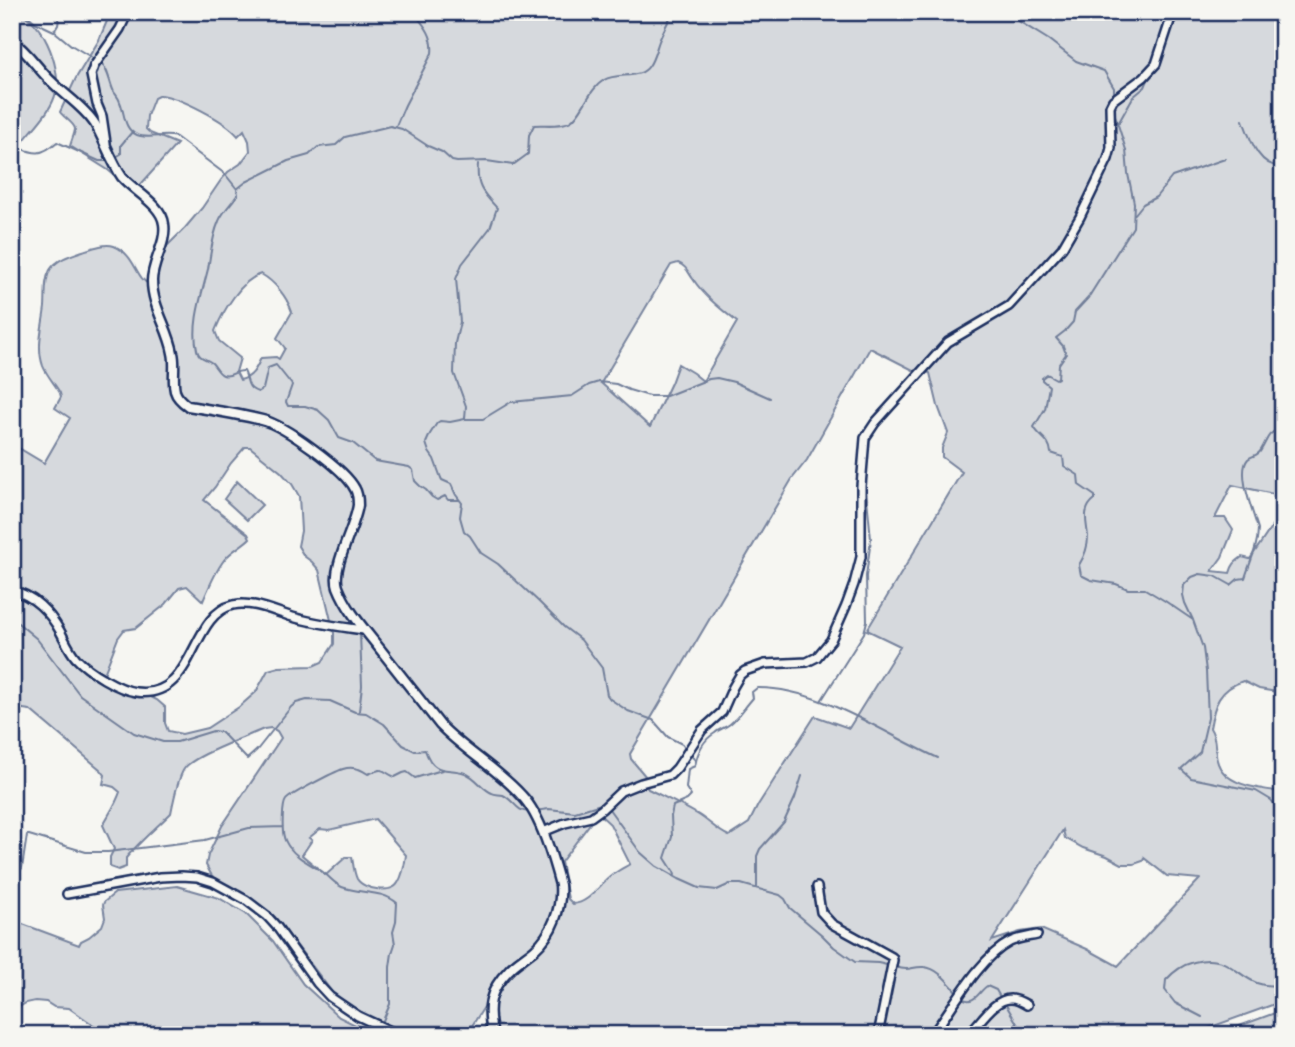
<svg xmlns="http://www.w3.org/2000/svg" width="1295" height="1047" viewBox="0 0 1295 1047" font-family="'Playpen Sans',sans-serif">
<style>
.green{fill:#d6d9dd;stroke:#78849e;stroke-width:2;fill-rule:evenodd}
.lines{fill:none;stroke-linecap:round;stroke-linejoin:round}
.stream{stroke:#717e99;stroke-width:2}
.minor-casing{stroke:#1b2f5e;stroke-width:12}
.tertiary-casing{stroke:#1b2f5e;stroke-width:13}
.minor{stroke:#f6f6f2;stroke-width:7}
.tertiary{stroke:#f6f6f2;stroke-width:8}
</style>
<rect width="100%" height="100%" fill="#f6f6f2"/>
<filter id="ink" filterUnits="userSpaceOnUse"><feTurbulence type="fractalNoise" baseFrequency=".0143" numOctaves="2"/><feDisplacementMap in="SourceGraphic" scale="14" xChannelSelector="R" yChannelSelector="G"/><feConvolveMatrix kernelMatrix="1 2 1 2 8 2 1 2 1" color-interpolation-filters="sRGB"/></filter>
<g filter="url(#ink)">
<path class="green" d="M12,12c29,0 50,56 44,80 -4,19 -23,36 -34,51l-6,5 -4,-3z
M109,12h1174v484l-51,-11 -17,33h10l8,12 -11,27 -10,14 18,2c2,-8 5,-11 12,-16l8,2 33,-49v183l-24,-4 -16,-8c-24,8 -29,24 -33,47 7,10 4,21 7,32 6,26 44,29 66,32v209l-94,34h-694l-8,-25 -3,-3 -18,28c-15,0 -43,3 -56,-1 -26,-8 -57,-25 -78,-42l-57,-75 -8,-6 -55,-35 -6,-11 2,-10 14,-29 59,-88 -4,-7 -6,-3 -7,1c-16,7 -72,27 -80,40 -6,9 -11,34 -13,44 -15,15 -31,28 -45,45v9l-8,3 -8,-3v-10l4,-8 -11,-24c6,-11 13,-21 17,-33l-6,-5 -11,-3 2,-9 -4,-5 -71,-60 -14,-2 -4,2v-266l32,19 26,-45 -15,-10 6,-11 -1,-4c-5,-9 -13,-17 -17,-27 -7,-20 0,-40 2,-59 1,-12 -1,-26 5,-37 7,-11 21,-15 33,-19 9,-3 22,-8 31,-5 22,9 21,32 36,39l13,-35 22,-22 17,-20 19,-28 7,-8 12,-8 10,-13 -1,-10 -5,-11 -6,6c-12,-15 -58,-39 -78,-41l-6,3 -7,18 -1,13 4,4 27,11 -43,48 -26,-22 -38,-24c1,-4 5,-13 5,-17 0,-5 -12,-12 -15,-17l16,-34 23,-38 11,-26zM678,263c8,3 10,9 15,16 11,17 28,30 44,43l-34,59 -10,-8 -15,-9 -7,19 -21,44 -49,-44 70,-118zM261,274c14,8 26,23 31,38l-15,26 8,10 -6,11 -3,-2 -15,1c-5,11 -9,20 -21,22l-4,-8 4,-14 -21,-17 -4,-10c8,-20 26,-51 46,-57zM870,348l43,22 17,3 8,33 10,27 -6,15v9l20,15 -95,158 33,16 -51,82 -34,-12 -57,89 -9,18 -20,13c-12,-5 -20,-15 -32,-22 -16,-9 -33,-17 -49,-25l-4,-7 2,-5 -15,-18 -1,-5 162,-275 15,-19zM245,447h5l31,25 11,12 7,12 2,35 -3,15 6,10 8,6 7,8 15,63v11l-12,18 -9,4 -34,1 -11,3 -12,22 -17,15 -32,21 -25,6 -14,-3 -3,-8v-16l-8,-7 -53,-26 14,-36 6,-8 12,-2 30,-24 13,-16 8,-2 16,15c6,-14 12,-29 21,-41 7,-9 18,-14 26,-22l-2,-4 -44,-34 11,-13 16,-24zM598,813l12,11 20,40c-5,3 -10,5 -15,9 -15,9 -24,30 -42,31l-5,-5 -7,-37zM375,819l31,36c-1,8 -3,20 -8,28 -6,11 -34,7 -41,-4 -3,-6 -4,-16 -5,-22h-6l-20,18 -24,-20 10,-15 -3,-2 11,-9 9,1zM1063,830l2,8 18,10 24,8 15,8h12l9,-3 1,-3 23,18 33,3 -82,87 -31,-17 -46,-20 -21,3 -28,9z
M237,481l25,24 -15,15 -23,-21z
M177,886l42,12 27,16 27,27 30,43 36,33 37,18h-268l-39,-27 -15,-1 -8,-5 -11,-1 -9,2 -14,8v-91l67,25 2,-4 8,-4 13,-11 3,-8 -2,-13 1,-3 11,-9z
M1283,1010v25h-68z"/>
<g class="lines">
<path class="stream" d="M24,12l11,10 19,9 17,14 25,15
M1004,12l45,28 27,21 28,10 10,17v8
M1173,22l8,-10
M55,30l3,-5 2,-13
M100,62c9,8 9,20 14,30 2,3 5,6 6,10 5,11 3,27 17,33 13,5 26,-2 39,2l49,37 12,15
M1113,109l13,41 2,24 6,29 -1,24 -45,71 -13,14 -2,10 -8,9 -9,7 7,8 3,8 -7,10 -1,14 -2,1 -9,-5 -5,4v2l7,6 -4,23 -11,18c6,11 16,12 17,26l12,4 1,9 14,9 1,10 16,11v3c-14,11 -8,23 -7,38 0,9 -4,20 -9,28l2,10 10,5 25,4 12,5h17l20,12 28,19
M1243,120c7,19 16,49 40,46
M1119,122l14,-25 12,-10 5,-12
M396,126l9,-21 27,-52c2,-18 -8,-28 -19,-41
M12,145c22,8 27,13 45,-3l42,19h10
M114,158l7,-4v-9l11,-13
M1135,214l8,-10 13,-7 16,-20 53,-18
M465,418l1,-12 -12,-33 1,-30 5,-21 -4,-43 6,-15 28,-36 7,-20c-14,-15 -21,-21 -19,-44
M1283,432l-5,-2c-11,3 -11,11 -17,20 -3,6 -8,5 -13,9 -12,13 6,56 10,70 0,17 -8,33 -13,49l-7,1 -7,6 -16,-9 -15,-2 -8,3 -8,8 -1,10 2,8 8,17 10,28 3,23 2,47 -8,34 -19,17 10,9 65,13 15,9 12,15
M459,500h-11l-3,-4 -8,4 -5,-3 -6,-7 -6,-4 -5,-5 -2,-11 -4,-3 -34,-6 -22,-18 -14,-5 -10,-18 -11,-10 -13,-4h-17l-2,-4 6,-17 -16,-20 -8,3 -5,21 -5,3c-13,-4 -9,-12 -14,-21 -9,-1 -13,7 -21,4 -5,-2 -7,-8 -11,-12 -6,-5 -13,-4 -15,-13 -6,-26 5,-56 11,-81 3,-17 4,-32 11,-48 4,-10 13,-18 19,-27l-1,-5 9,-7 42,-21 21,-6 9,-8 18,-2 9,-8 45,-11 12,3 26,17 14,6 10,9 5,1 30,-1 26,4 15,-11 1,-19 5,-10c10,-1 27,2 37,-4 11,-7 18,-32 33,-41 14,-8 36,0 45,-14 5,-7 7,-17 10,-25 4,-10 9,-19 14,-29
M12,618l25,21 43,56 54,38 29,9h14l36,-11 8,1 26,27 10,-9 34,-43 5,-4 11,-3 23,1 25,11 11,1 18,11 19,21 12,6 10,-1c9,26 21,17 40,23 11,4 17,16 27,20 3,2 7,1 11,2 11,5 13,17 27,17
M821,701l43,-68 3,-12 -1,-45 5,-37 -5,-51
M359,711l3,-25 -2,-52
M685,748l-3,-4 -14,-7 -15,-17 -25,-9 -18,-12 -3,-4 -5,-27 -21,-28 -17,-13 -25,-25 -41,-38 -17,-11 -11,-17 -6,-5 -4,-14 2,-14 -6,-8 -5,-11 -9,-4 -1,-2 -7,-19 -5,-7 -3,-9 4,-9 7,-11 3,-2 10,1 15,-3h18l28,-17 61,-6 17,-11 10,-3 17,2 13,6 20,6h17l43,-17 8,-1 17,4 36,16
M689,753l7,8
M609,809l31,43 16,14 23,13 20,9 18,2 13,-6h11l39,11 5,4 5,9 32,27 12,12 21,15 23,1 9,2
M535,811l14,-2 26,3 26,-8
M675,875l-1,-3 -9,-14 7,-21 -1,-21 2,-10 14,-6 4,-4 -5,-8 2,-19 7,-3c2,-12 8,-26 20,-33 4,-4 10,-5 15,-9 9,-7 15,-17 23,-26l-1,-6 5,-4c61,-1 126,45 181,70
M12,883l10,-15 5,-33h2l57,17h22l97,-12 44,-12 34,-1
M757,887v-31l3,-7 24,-27 11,-24 7,-22
M896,967c14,5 16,-1 28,0 14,1 24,15 32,24
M962,998c12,8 17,-7 25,-12l9,4 4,7
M1006,1005l18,30
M1202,1017l-27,-14 -10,-13 1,-10c8,-9 16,-15 28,-18 44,-12 46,32 89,22
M382,1023l8,-19v-37l2,-14 3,-9 -2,-12 3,-10 1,-19c-15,-13 -34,-9 -52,-15 -9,-2 -14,-10 -21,-15 -13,-9 -26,-14 -35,-26 -1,-1 -5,-8 -5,-10 -2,-6 -2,-32 2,-37 5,-6 48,-28 57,-31 9,-3 18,0 25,5 19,-7 11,-4 27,3l8,-4 4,-1 8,6 27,-8
M368,1035l8,-6"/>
<g class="minor-casing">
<path id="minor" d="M106,143l-4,-27 -5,-12 -6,-29 3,-9 26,-37 8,-17
M12,591c21,3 38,22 48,40 5,9 9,19 16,27 12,13 43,32 60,34 60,8 53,-77 97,-87 20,-5 44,8 63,13 22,6 45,9 68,12
M543,832l22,-9 26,-6 11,-8 19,-18 20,-8 29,-8 7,-7 25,-38 20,-18 11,-25 7,-12 5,-4 20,-7 42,-2 10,-5 4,-5 10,-12 15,-34 8,-22 7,-27v-71l4,-48 10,-15 73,-81 61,-36 53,-58 18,-31 28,-58 3,-11 -1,-42 3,-6 31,-23 12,-13 17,-52
M817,887l4,25 11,12 60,33 1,3 -15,75
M67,894l93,-17 22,-1 15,1 16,5 33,18 21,16 10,11 40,56 13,14 28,19 41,19
M932,1035c21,-28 47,-77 78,-93 8,-4 18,-5 27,-7
M967,1035c12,-10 27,-37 44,-36 6,0 11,3 16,6"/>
</g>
<g class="tertiary-casing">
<path id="tertiary" d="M12,41c17,11 26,29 41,42 13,13 32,25 42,41 10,17 16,37 27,53 12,14 40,28 42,47 3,19 -12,38 -12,57 0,26 17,48 21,72 3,12 -1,25 2,38 2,7 7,11 13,15 25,4 50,8 74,14 22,5 83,49 93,69 3,5 3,11 3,16 -3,23 -27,62 -20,82 9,23 27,43 42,62 20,25 40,51 60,76 25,26 58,44 82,71 19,20 31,63 38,89 2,23 -8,49 -25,64 -9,8 -19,13 -26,21 -20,20 -23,38 -16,65"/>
</g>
<use href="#minor" class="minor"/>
<use href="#tertiary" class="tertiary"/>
</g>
</g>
<rect width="1295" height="1047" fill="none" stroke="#f6f6f2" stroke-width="42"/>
<rect x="21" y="21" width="1253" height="1005" fill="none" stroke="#1b2f5e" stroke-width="2.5" filter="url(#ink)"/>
</svg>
